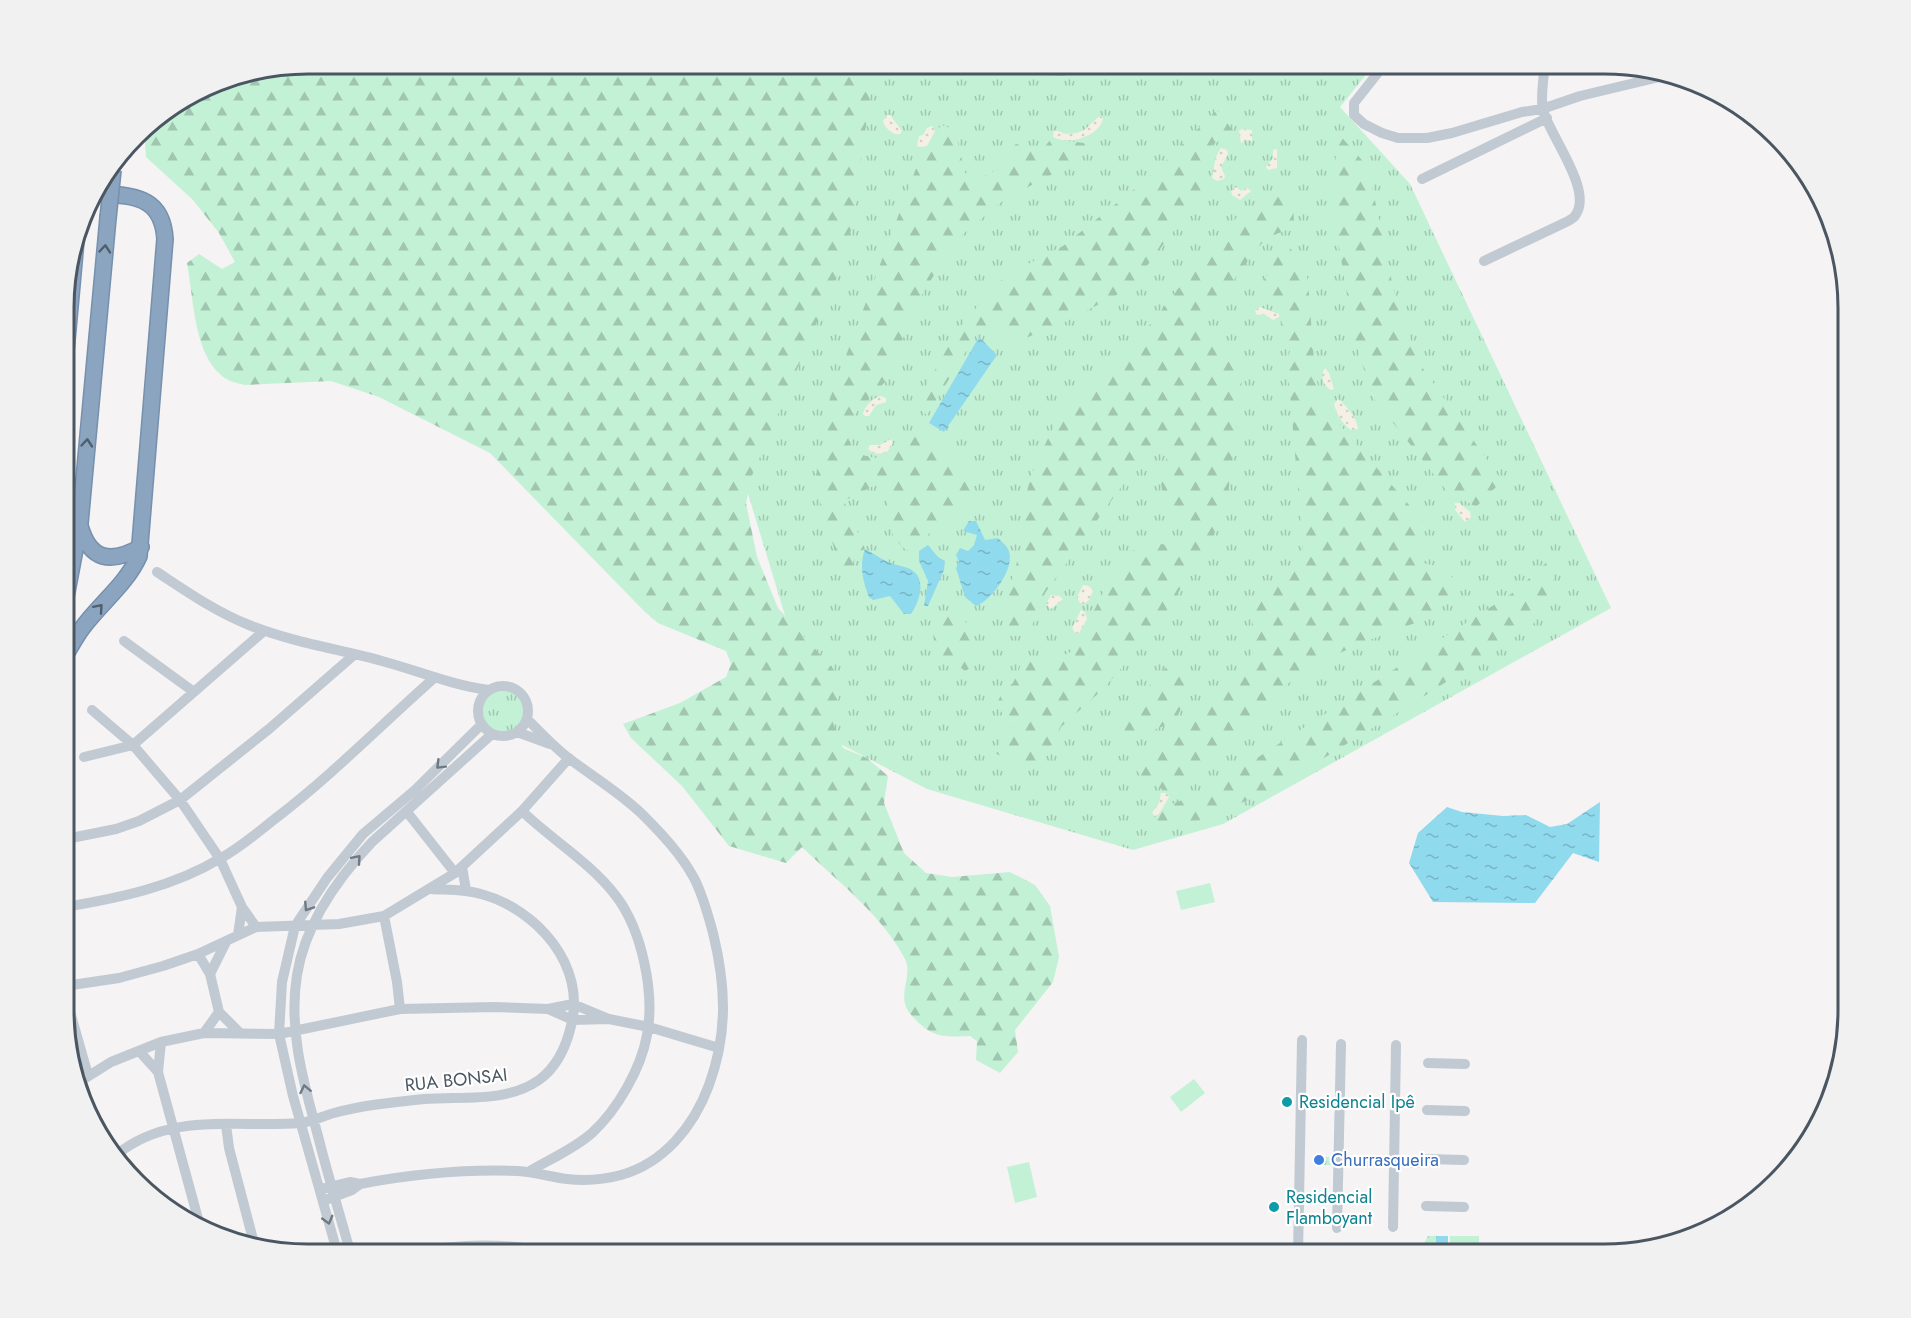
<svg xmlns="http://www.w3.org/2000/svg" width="1911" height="1318" viewBox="0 0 1911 1318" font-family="Jost,sans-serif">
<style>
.grass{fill:url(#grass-tufts)}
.forest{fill:url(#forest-firs)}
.sand{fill:url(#sand-dots)}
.park{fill:url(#park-crowns)}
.pitch{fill:#c3f1d5}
.water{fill:url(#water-ripples)}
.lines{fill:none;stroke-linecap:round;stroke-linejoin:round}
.highway-casing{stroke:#7690ad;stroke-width:18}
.minor{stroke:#c1cad2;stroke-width:10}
.highway{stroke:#8ba5c1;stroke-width:15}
.highway-bridge-casing{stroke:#7690ad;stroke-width:18;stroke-linecap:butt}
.highway-bridge{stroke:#8ba5c1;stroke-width:15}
.oneway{stroke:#505e6b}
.oneway2{stroke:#6e7983}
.culture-dot{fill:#0f9aa8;stroke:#fff;stroke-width:2}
.shop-dot{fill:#3f7fe0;stroke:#fff;stroke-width:2}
.labels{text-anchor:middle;stroke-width:4.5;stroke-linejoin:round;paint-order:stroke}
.street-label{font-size:18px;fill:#4a5661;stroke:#fff}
.culture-label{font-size:18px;fill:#0d838f;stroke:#fff;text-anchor:start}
.shop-label{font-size:18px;fill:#366cbe;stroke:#fff;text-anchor:start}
.rim{fill:none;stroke:#4a5661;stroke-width:3}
</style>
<defs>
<pattern id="grass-tufts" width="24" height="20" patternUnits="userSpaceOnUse" patternTransform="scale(1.5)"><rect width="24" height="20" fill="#c3f1d5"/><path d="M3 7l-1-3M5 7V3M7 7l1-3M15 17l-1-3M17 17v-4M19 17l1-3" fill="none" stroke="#a0c6b0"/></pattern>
<pattern id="forest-firs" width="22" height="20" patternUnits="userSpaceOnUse" patternTransform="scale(1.5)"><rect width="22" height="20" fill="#c3f1d5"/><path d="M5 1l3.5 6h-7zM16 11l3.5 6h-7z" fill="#a0c6b0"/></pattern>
<pattern id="sand-dots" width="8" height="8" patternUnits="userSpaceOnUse" patternTransform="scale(1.5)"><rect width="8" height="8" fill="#f5f0e5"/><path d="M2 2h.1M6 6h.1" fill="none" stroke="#d4d0c7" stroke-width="1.8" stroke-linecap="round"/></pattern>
<pattern id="park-crowns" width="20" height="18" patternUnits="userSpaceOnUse" patternTransform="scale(1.5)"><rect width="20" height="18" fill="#c3f1d5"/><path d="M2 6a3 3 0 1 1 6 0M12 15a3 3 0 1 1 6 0" fill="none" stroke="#a0c6b0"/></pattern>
<pattern id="water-ripples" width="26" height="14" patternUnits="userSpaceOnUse" patternTransform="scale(1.5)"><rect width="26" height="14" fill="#90daee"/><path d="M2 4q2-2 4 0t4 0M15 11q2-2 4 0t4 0" fill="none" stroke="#78b4c4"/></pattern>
</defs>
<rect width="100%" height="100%" fill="#f5f3f3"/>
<path class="grass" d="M856,63h516l-3,8 -29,36 70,77 201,424 -388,216 -90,26 -206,-61 -106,-55 -75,-247z
M482 711a21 21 0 1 1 42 0a21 21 0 1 1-42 0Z
M1314,1157h19v8h-19z"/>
<path class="forest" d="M308,63h567l-24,167 -7,28 -93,220 -5,25 11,54 21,51 56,62 5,26 -6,27 10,25 24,10 21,18 -4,27 20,50 22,20 26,4 58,-5 25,13 15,21 9,51 -6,25 -38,48 3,22 -18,21 -24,-13 1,-19 -7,-5c-28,1 -38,2 -58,-20 -18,-19 2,-39 -7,-57 -22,-43 -69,-79 -103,-112l-16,16 -57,-17 -47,-60 -51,-48 -8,-14 57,-21 46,-26 5,-13 -5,-13 -68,-28 -14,-12 -154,-158 -111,-56 -48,-16 -86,4c-9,-2 -18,-4 -25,-11 -26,-22 -27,-79 -33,-111l12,-9 23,15 13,-7 -16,-29 -26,-33 -47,-43 -2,-30 70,-45z
M1217,110l17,22 -22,13 -12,30 2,19 -72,94 -69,36 -48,19 -20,-18 -17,10 -49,80 -12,-10 44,-77 37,-43 12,-11 55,-28 85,-68z
M942,125l13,5 10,43 11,7 24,-12 5,-15 11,-9 26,6 9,-11 41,5 -22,21 -65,34 -42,35 -21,28 -24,39 -32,80 -28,29 -8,14 -2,13 3,12c26,15 43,11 61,-12l14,-2 23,16 7,13 12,8 3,28 -7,11 -34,22 -10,9 -8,11 -10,-6 -9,-11 -10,-55 -39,20 21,48 -10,5 -5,25 -12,-15 -14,-54 -12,-25 15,-38 -5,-27 96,-257 14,-29z
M1337,132l31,35 29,139 25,61 80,114 -26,26 -30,-17 -74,-94 -18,-59 -21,-127z
M1293,191l1,36 -25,10 -11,10 -32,44 -1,16 -13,4 -9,14c7,23 18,25 38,34l2,13 -16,131 -10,26 -61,100 -54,61 -41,37 -19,37 -14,6 -35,-18 18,-24 -14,-24 5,-12 11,-9 11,-25 25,5 25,-13 38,-75 19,-24 25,-8 27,5 6,-10c-14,-18 -32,-41 -27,-65 2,-9 6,-18 9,-27l-14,-9 -112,156 -15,38 -14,5 -13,-3 3,-32 16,-57 2,-42 8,-29 18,-39 16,-28 13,-8 77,-80 66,-87c19,-20 45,-33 71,-40z
M1288,245l16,22 4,14 7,94 8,27 16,22 83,96 3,15 -7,27 27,6 16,21 -30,28 -67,25 -42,19 -36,24 -83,88 -23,15 -12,4 -24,-12 -9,-12 2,-13 49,-27 45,-39 20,-31 4,-14 -3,-29 5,-15 42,-37 4,-14 -16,-191 6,-13 -13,-14 2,-15 -4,-12 -10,-9 -3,-15 12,-26z
M1547,562l10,25 -25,39 -106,69 -154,95 -60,25 -61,22 1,-17 13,-13 44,-18 305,-197z
M956,608c15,13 15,39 18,58l-9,5c-10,-9 -19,-8 -33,-9l3,-14 -2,-15 3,-6z
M1188,660c-2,12 -3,42 -8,51 -9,19 -40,22 -58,27l-7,-14 55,-61z"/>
<path class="sand" d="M887,115h3l12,16 -2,3c-7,2 -15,-6 -17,-13z
M1100,116l3,2c-3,18 -34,28 -50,19l1,-6c5,-1 8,3 13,3 21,-1 18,-7 33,-18z
M932,126l3,5 -8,15 -7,1 -3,-1 2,-10 4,-1 4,-7z
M1242,129l10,1v11l-5,-1 -6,3 -2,-12z
M1221,148l6,2 1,4 -7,13 4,9 -1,3 -7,2 -5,-3c3,-10 1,-20 9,-30z
M1277,149v19l-9,2 -2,-3 7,-9v-8z
M1236,187l5,4 6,-3 4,3 -11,9 -8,-5 -1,-4z
M1260,307l19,7v3l-6,3 -9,-6 -7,1 -2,-4z
M1325,368l4,5 5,16 -3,1c-8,-4 -11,-15 -6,-22z
M880,396l6,2v4l-10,3 -7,11h-4l-2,-2c1,-7 10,-16 17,-18z
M1338,399c8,6 19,19 20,30l-7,1c-8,-5 -15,-17 -17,-26z
M891,439l2,4 -6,9c-7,2 -15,3 -19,-4l2,-3h10z
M1455,503h4l11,9 1,5 -6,5 -10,-12z
M1083,585l6,1 4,5 -4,9 -5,4 -4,-1 -3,-6z
M1051,595l8,1 4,3 -12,10 -5,-5z
M1081,610l4,2 2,7 -8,14h-4l-3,-5z
M1161,793h5l3,4 -10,17 -4,2 -3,-3 7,-10z"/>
<path class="park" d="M1428,1236h8v17h-25l12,-8z"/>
<path class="pitch" d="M1210,883l5,19 -34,8 -5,-19z
M1194,1079l11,14 -24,19 -11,-15z
M1029,1162l8,35 -22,6 -8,-36z
M1450,1236h29v17h-29z"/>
<path class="water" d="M1025,63h50l-11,13 -18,-1z
M979,337l18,18 -53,77 -15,-9z
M969,521h7l9,19 13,-2c3,3 8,7 10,11 9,17 -16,51 -32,57l-11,-9 -9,-29 3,-6 -3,-7 4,-7 8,3 6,-6 3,-10 -14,-4z
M928,545l10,12 7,4 -1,9 -16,36h-4l4,-25 -9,-20v-10z
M865,549c8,4 16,10 25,14 6,2 12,3 18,5 20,8 12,33 3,46h-7l-14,-18 -17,4 -4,-3c-6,-15 -10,-32 -4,-48z
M1600,802l-1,60 -26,-9 -38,50 -102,-1 -24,-39 9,-30 29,-26 15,5 41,4 23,-1 24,12 17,-3z
M1436,1236h12v17h-12z"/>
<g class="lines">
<g class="highway-casing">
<path id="highway" d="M65,362l11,-122
M80,526c10,35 31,38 61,21
M65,602l15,-79 28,-305
M65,656c6,-10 11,-20 18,-29 18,-24 44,-44 56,-71l26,-317c-3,-46 -35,-42 -71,-47"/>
</g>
<path class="minor" d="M1381,63l-4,11 -23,29v12l10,9 18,9 16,5h29l25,-5 70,-21 20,-3 38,-13 92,-22
M1422,179l125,-61
M1484,261l78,-37c4,-2 9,-4 12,-7 22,-24 -25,-82 -31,-107 -3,-12 1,-34 2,-47
M157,572c29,19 59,40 92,53 42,17 89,24 133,36 37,10 69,24 107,29
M124,641l70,51
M478 711a25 25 0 1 1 50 0a25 25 0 1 1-50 0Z
M92,710l41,35 47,55 40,59 22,48 14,20
M517,732l33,12
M84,757l49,-12 131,-114
M522,811c30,29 68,51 94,85 26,34 39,97 31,139 -6,34 -30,75 -55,98 -18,16 -42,26 -62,38
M407,812l48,61
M66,839l50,-10 23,-8 41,-21 89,-71 86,-75
M462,867l4,23
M65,907c54,-9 108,-20 156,-49 20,-11 37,-26 55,-40 56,-43 105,-93 157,-139
M384,916l13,66 3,27
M238,935l4,-28
M198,954l12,20 9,38 21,21
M210,974l16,-32
M65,986l54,-8 44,-12 35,-12 58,-27 83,-3 45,-8 71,-43 67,-62 47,-53
M65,994l23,81
M548,1009l25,11 36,-1 40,8 70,21
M204,1033l15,-21
M161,1042l-3,30 42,154
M139,1051l19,21
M1428,1063l37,1
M79,1082l32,-20 50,-20 43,-9 75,1 121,-25 94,-2 54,2 25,-5 36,15
M1427,1110l38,1
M226,1125l3,23 26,99
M116,1155c54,-44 120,-27 184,-32 12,-1 23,-7 34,-10 29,-8 61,-11 90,-14 39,-3 82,4 115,-19 18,-13 27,-33 32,-54 16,-60 -34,-117 -90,-132 -16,-5 -33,-4 -50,-5
M1427,1159l37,1
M1339,1161l87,2
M320,1189l30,-7 10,2c53,-10 104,-15 158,-13 17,1 32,6 49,8 18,2 36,1 54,-4 43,-12 73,-49 88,-90 19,-52 17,-99 4,-152 -5,-18 -10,-38 -19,-55 -13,-24 -33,-45 -52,-64 -23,-22 -50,-38 -75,-57 -15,-12 -27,-25 -40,-38
M328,1199l24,-9 8,-6
M1426,1206l38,1
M1393,1227l3,-182
M1337,1228l4,-184
M338,1255l-45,-159 -14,-62 3,-52 13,-56 32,-48 36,-44 52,-44 67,-66
M351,1255c-11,-40 -23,-79 -33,-119 -14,-52 -30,-106 -21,-161 8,-50 40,-96 75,-133l120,-108
M391,1255c56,-9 110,-16 165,0
M1298,1255l4,-215"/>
<use href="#highway" class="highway"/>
<g class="highway-bridge-casing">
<path id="highway-bridge" d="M108,218l5,-48"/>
</g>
<use href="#highway-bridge" class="highway-bridge"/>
</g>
<defs><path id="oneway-chevron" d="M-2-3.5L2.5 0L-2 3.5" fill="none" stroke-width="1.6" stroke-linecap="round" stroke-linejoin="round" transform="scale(1.5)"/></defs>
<g class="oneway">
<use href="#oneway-chevron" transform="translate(105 249) rotate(-85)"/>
<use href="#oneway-chevron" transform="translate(87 443) rotate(-85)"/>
<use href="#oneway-chevron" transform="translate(99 608) rotate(-49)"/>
</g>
<g class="oneway2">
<use href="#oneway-chevron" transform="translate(440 765) rotate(135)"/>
<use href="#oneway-chevron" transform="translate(357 859) rotate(-49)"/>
<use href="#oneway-chevron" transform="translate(308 907) rotate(123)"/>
<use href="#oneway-chevron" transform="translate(305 1089) rotate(-102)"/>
<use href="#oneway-chevron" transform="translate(328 1220) rotate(75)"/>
</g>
<g class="culture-dot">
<circle cx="1287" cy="1102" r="6"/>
<circle cx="1274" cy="1207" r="6"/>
</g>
<circle class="shop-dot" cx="1319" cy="1160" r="6"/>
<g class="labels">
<g class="street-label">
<text transform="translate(456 1080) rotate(-6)" y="6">RUA BONSAI</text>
</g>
<g class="culture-label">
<text x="1299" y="1108">Residencial Ipê</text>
<text x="1286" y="1203">Residencial<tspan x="1286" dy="21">Flamboyant</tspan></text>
</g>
<g class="shop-label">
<text x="1331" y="1166">Churrasqueira</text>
</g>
</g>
<path d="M0 0H1911V1318H0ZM308 74H1604A234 234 0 0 1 1838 308V1010A234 234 0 0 1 1604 1244H308A234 234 0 0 1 74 1010V308A234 234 0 0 1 308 74Z" fill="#f1f1f2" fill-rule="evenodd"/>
<path class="rim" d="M308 74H1604A234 234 0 0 1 1838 308V1010A234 234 0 0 1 1604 1244H308A234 234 0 0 1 74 1010V308A234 234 0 0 1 308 74Z"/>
</svg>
